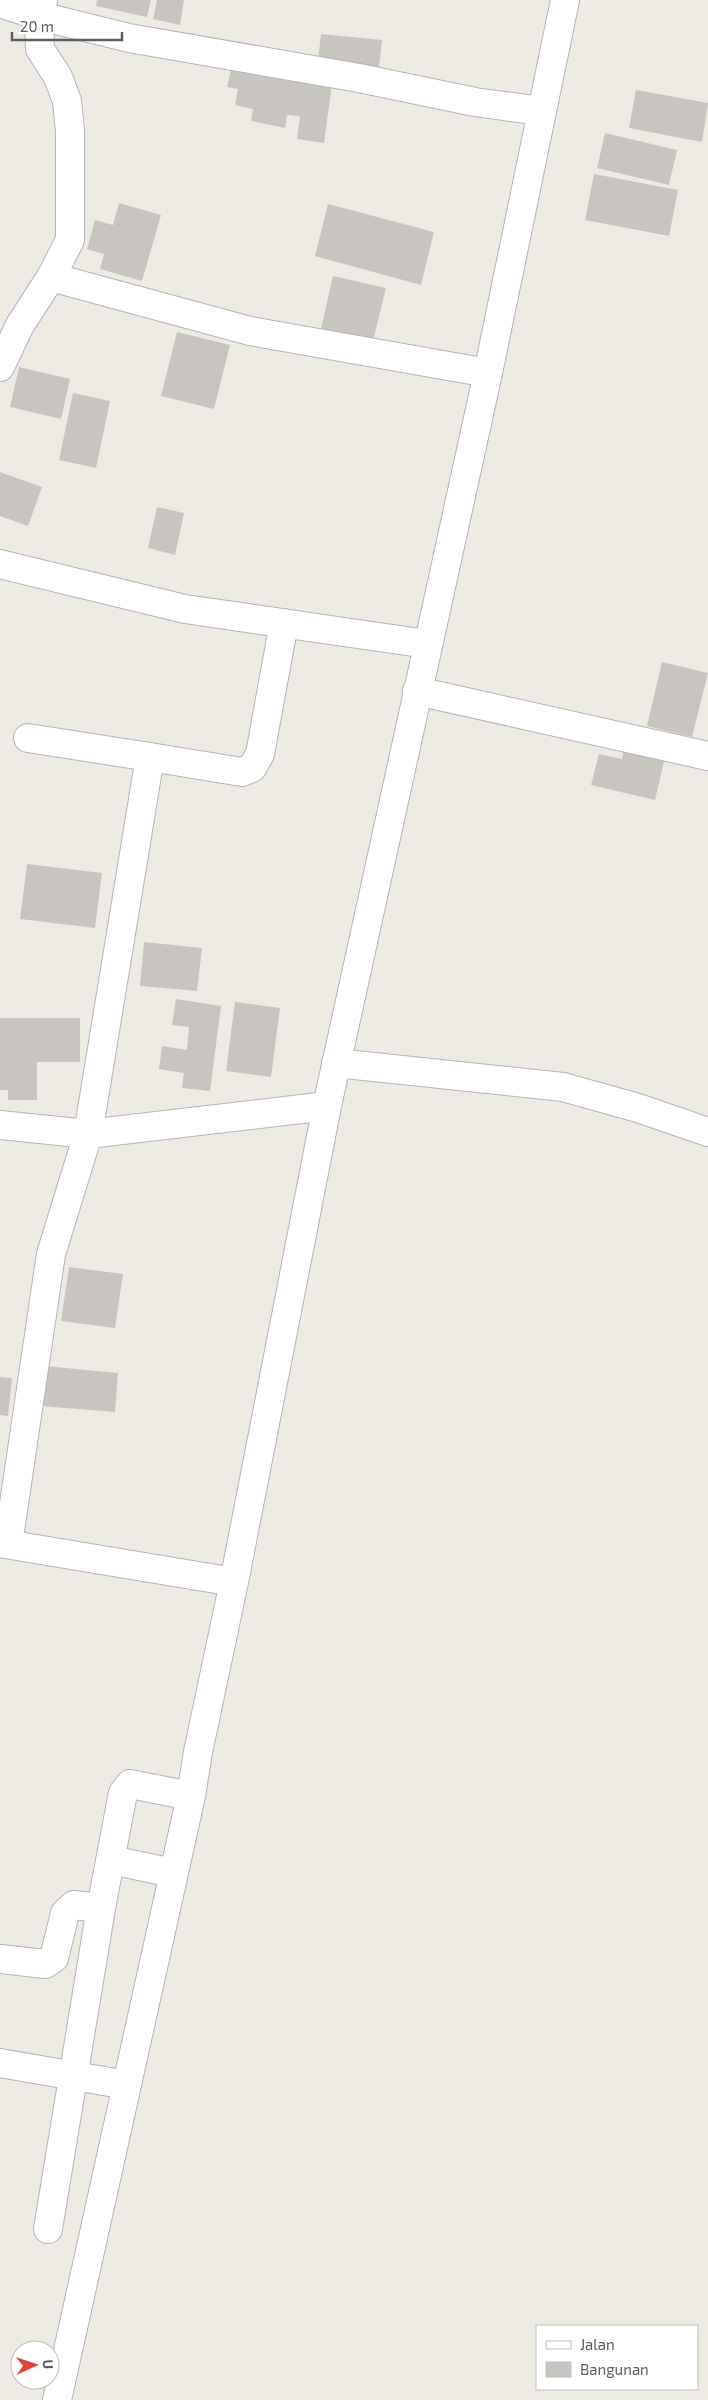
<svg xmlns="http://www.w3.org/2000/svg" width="708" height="2400" viewBox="0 0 708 2400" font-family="'Exo 2',sans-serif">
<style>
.building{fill:#c8c5c0}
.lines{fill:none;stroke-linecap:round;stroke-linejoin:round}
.minor-casing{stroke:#b3b5b9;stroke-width:30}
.minor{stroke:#fff;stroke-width:28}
</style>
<rect width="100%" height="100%" fill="#edeae3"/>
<path class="building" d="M97,0h54l-4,17 -51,-11z
M157,0h27l-4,25 -27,-6z
M321,34l61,6 -3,28 -61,-7z
M233,61l100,15 -9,67 -27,-4 3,-23 -13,-1 -2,13 -34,-7 2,-12 -18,-4 3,-16 -11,-2z
M636,90l72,13 -6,39 -73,-14z
M605,133l72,17 -8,35 -72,-17z
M594,174l84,16 -9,46 -84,-16z
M119,203l42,12 -19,66 -42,-12 4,-15 -17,-5 8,-29 18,5z
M328,204l106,28 -13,53 -106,-29z
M333,276l53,12 -14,57 -52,-12z
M177,332l53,13 -16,64 -53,-13z
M19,367l51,12 -9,40 -51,-12z
M73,393l37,8 -14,67 -37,-8z
M0,472l42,15 -14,39 -28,-10z
M157,507l27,6 -9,42 -27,-7z
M662,662l46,11 -16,64 -45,-11z
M625,743l41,10 -11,47 -64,-15 8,-31 23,5z
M27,864l75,9 -7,55 -75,-9z
M144,942l58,6 -5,43 -57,-5z
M176,999l45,7 -11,85 -28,-3 2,-15 -25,-4 3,-23 25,4 2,-23 -17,-2z
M235,1002l45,6 -9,69 -45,-6z
M0,1018h80v44h-43v38h-29v-10h-8z
M69,1267l54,7 -8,54 -54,-7z
M45,1366l73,7 -3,39 -74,-6z
M0,1377l12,1 -4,38 -8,-1z"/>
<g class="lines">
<g class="minor-casing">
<path id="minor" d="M0,3l40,13 89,22 230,40 116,24 66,9
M51,277l199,54 238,42
M0,367l20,-42 31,-48 19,-37v-109l-3,-30 -9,-24 -18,-28 -1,-27 4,-22
M0,564l185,45 242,35
M417,691l291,65
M28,738l122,19
M336,1063l227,24 75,21 70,24
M0,1125l88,9 239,-28
M0,1543l234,39
M8,1544l43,-290 37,-120 62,-377 92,15 10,-4 8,-14 24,-131
M111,1860l62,13
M0,1959l45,5 9,-6 11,-45 9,-8 27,3 22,-115 7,-9 61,12
M0,2063l127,22
M48,2229l53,-321
M57,2400l134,-604 7,-44 36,-170 93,-476 161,-733 77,-373"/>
</g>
<use href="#minor" class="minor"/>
</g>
<rect x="536" y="2325" width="162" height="65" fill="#ffffff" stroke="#bdbfc0"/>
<rect x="546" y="2341" width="25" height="8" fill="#ffffff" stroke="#bdbfc0"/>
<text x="580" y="2350" font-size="15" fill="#5b5e62">Jalan</text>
<rect x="546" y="2362" width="25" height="15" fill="#c8c5c0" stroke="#bdbfc0"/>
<text x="580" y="2375" font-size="15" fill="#5b5e62">Bangunan</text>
<g transform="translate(35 2365) rotate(87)"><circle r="24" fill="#ffffff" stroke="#bdbfc0"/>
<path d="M0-4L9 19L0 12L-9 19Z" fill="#da483c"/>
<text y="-8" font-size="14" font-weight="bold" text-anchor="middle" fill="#5b5e62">U</text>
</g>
<path d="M12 32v8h110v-8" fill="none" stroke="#5b5e62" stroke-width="2.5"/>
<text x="20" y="32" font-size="15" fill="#5b5e62" stroke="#ffffff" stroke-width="4" paint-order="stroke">20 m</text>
</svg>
